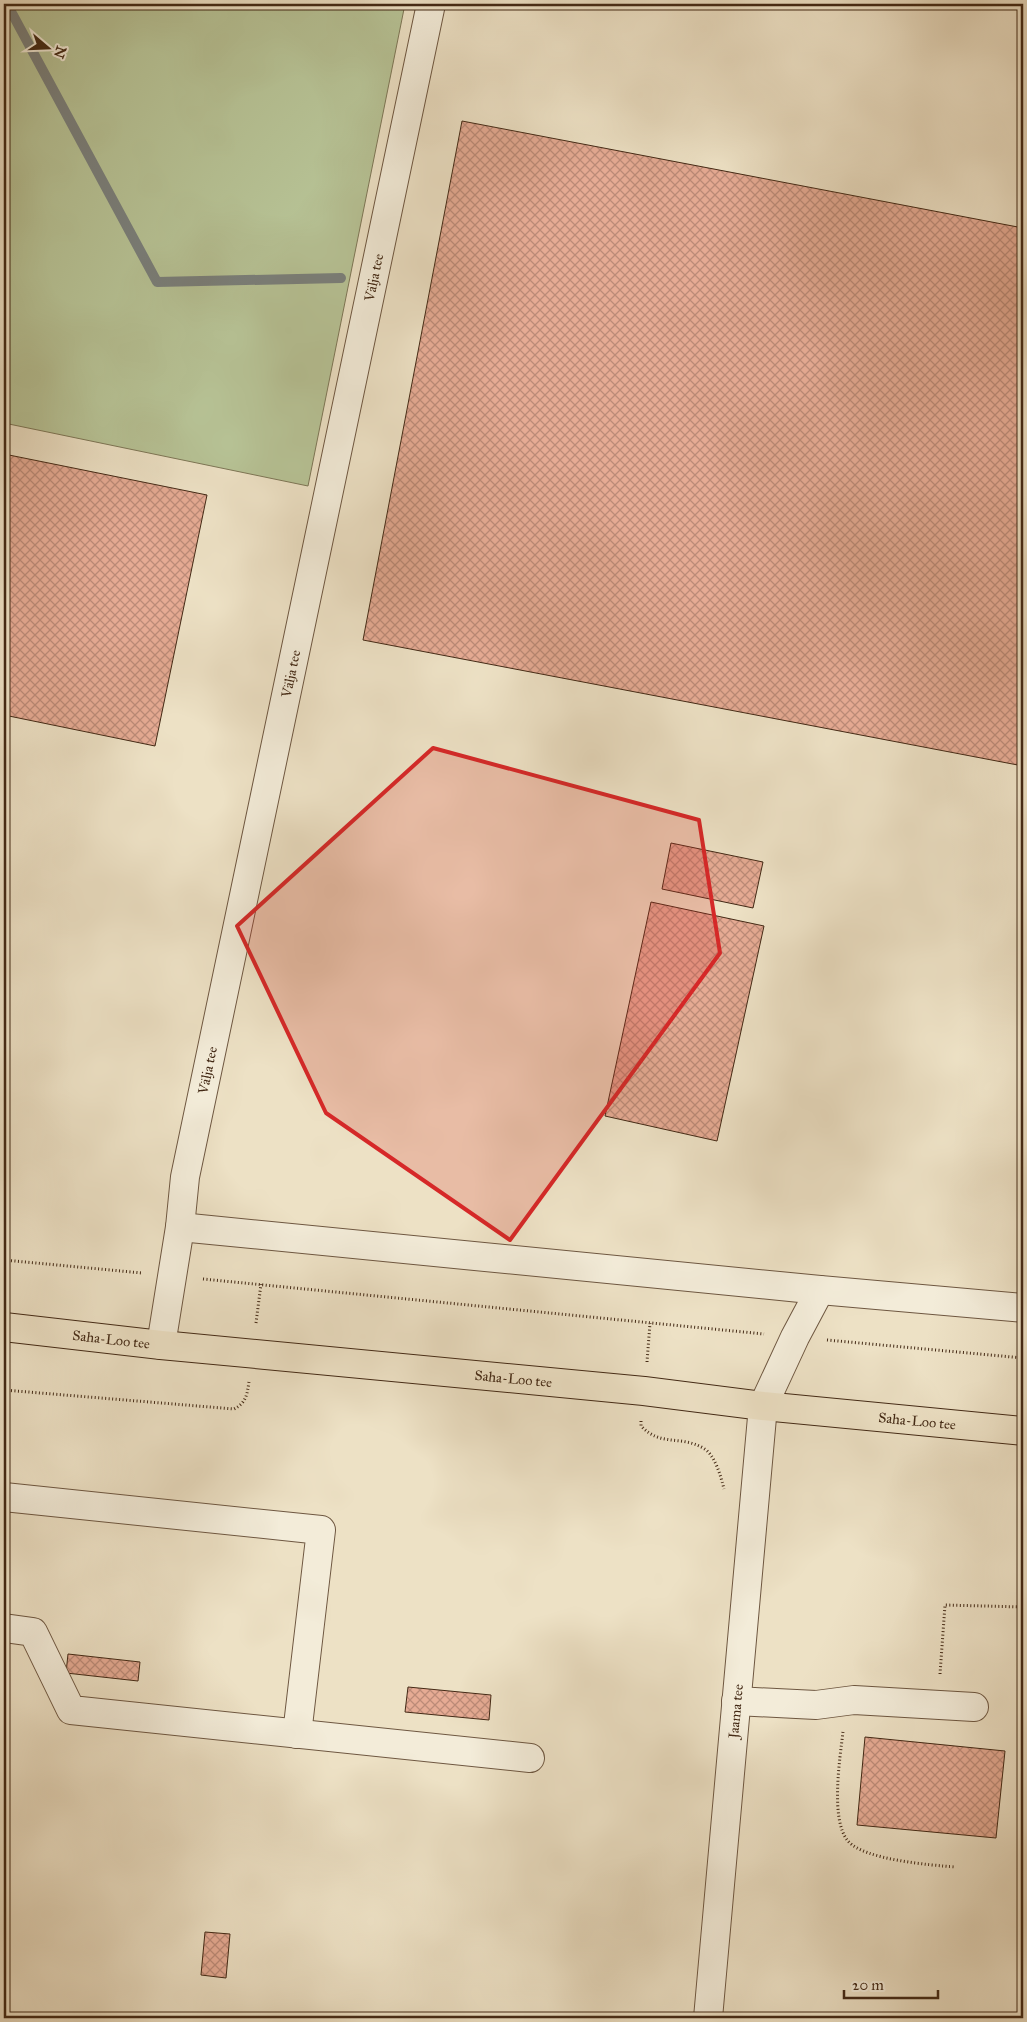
<svg xmlns="http://www.w3.org/2000/svg" width="1027" height="2022" viewBox="0 0 1027 2022" font-family="'IM FELL Great Primer',serif">
<style>
.green{fill:#b7c396;stroke:#7d7656}
.lines{fill:none;stroke-linecap:round;stroke-linejoin:round}
.stream{stroke:#7a807c;stroke-width:10}
.building{fill:url(#building-cross-hatch);stroke:#432915}
.minor-casing{stroke:#6e5741;stroke-width:30}
.major-casing{stroke:#432915;stroke-width:30}
.path{stroke:#432915;stroke-width:3;stroke-dasharray:1 2.5;stroke-linecap:butt}
.minor{stroke:#f3ecd9;stroke-width:28}
.major{stroke:#ede1c5;stroke-width:28}
.rail-casing{stroke:#432915;stroke-width:5.5}
.rail{stroke:#f3ecd9;stroke-width:4;stroke-dasharray:11;stroke-linecap:butt}
.marked{fill:#d62828;fill-opacity:0.2;stroke:#d62828;stroke-width:4;stroke-linejoin:round}
.labels{text-anchor:middle;stroke-width:4.5;stroke-linejoin:round;paint-order:stroke}
.street-label{font-size:14px;fill:#432915;stroke:#f3ecd9}
</style>
<defs>
<pattern id="building-cross-hatch" width="8" height="8" patternUnits="userSpaceOnUse" patternTransform="scale(1.25)"><rect width="8" height="8" fill="#e6ab94"/><path d="M0 0l8 8M0 8l8-8" fill="none" stroke="#bc8b78"/></pattern>
</defs>
<rect width="100%" height="100%" fill="#ede1c5"/>
<filter id="stains"><feTurbulence type="fractalNoise" baseFrequency=".004" numOctaves="4"/><feColorMatrix values="0 0 0 0 .2 0 0 0 0 .09 0 0 0 0 .02 0 0 0 .5 -.17"/></filter>
<radialGradient id="worn" r=".72"><stop offset=".6" stop-color="#630" stop-opacity="0"/><stop offset="1" stop-color="#630" stop-opacity=".3"/></radialGradient>
<path class="green" d="M4,4h401l-97,482 -304,-63z"/>
<g class="lines">
<path class="stream" d="M7,4l150,278 184,-4"/>
</g>
<path class="building" d="M462,121l561,107v538l-660,-126z
M4,454l203,41 -52,251 -151,-31z
M671,843l92,19 -10,46 -91,-19z
M651,902l113,24 -47,215 -112,-25z
M68,1654l72,8 -2,19 -72,-8z
M408,1687l83,8 -2,25 -84,-8z
M865,1737l140,14 -9,87 -139,-13z
M205,1932l25,2 -4,44 -25,-3z"/>
<g class="lines">
<g class="minor-casing">
<g id="minor">
<path d="M180,1227l640,63 203,18"/>
<path id="s1" d="M161,1345l19,-118 5,-50 246,-1173"/>
<path d="M4,1497l317,33 -24,204"/>
<path d="M4,1628l29,4 38,78 459,48"/>
<path d="M736,1701l80,4 38,-5 120,7"/>
<path id="s2" d="M708,2018l55,-612 32,-69 25,-47"/>
</g>
</g>
<g class="major-casing">
<g id="major">
<path id="s3" d="M4,1327l157,18 483,46 119,15 260,25"/>
</g>
</g>
<path class="path" d="M4,1260l138,13
M203,1279l561,55
M256,1323l5,-39
M827,1340l196,18
M647,1362l3,-39
M4,1390l230,19c12,-6 13,-14 15,-27
M641,1421v5c20,21 40,9 62,22 12,6 18,29 21,41
M940,1674l5,-69 78,2
M843,1732c-3,26 -13,88 5,109 16,19 83,24 107,26"/>
<use href="#minor" class="minor"/>
<use href="#major" class="major"/>
<g class="rail-casing">
<path id="rail" d="M4,2015l37,3"/>
</g>
<use href="#rail" class="rail"/>
</g>
<path class="marked" d="M433,748l266,72 21,133 -210,287 -184,-127 -89,-187z"/>
<g class="labels">
<g class="street-label">
<text dy="5" stroke="none"><textPath href="#s1" startOffset="1089">Välja tee</textPath></text>
<text dy="5" stroke="none"><textPath href="#s1" startOffset="684">Välja tee</textPath></text>
<text dy="5" stroke="none"><textPath href="#s1" startOffset="279">Välja tee</textPath></text>
<text dy="5" stroke="none"><textPath href="#s3" startOffset="108">Saha-Loo tee</textPath></text>
<text dy="5" stroke="none"><textPath href="#s3" startOffset="512">Saha-Loo tee</textPath></text>
<text dy="5" stroke="none"><textPath href="#s3" startOffset="918">Saha-Loo tee</textPath></text>
<text dy="5" stroke="none"><textPath href="#s2" startOffset="308">Jaama tee</textPath></text>
</g>
</g>
<rect width="1027" height="2022" fill="none" stroke="#ede1c5" stroke-width="20"/>
<rect x="5" y="5" width="1017" height="2012" fill="none" stroke="#432915" stroke-width="2.5"/>
<rect x="10" y="10" width="1007" height="2002" fill="none" stroke="#432915"/>
<g transform="translate(48 48) rotate(109)" stroke="#f3ecd9" stroke-width="4" paint-order="stroke">
<path d="M0-4L9 19L0 12L-9 19Z" fill="#432915"/>
<text y="-8" font-size="14" font-weight="bold" text-anchor="middle" fill="#432915">N</text>
</g>
<path d="M844 1990v8h94v-8" fill="none" stroke="#432915" stroke-width="2.5"/>
<text x="852" y="1990" font-size="15" fill="#432915" stroke="#f3ecd9" stroke-width="4" paint-order="stroke">20 m</text>
<rect width="100%" height="100%" filter="url(#stains)"/>
<rect width="100%" height="100%" fill="url(#worn)"/>
</svg>
